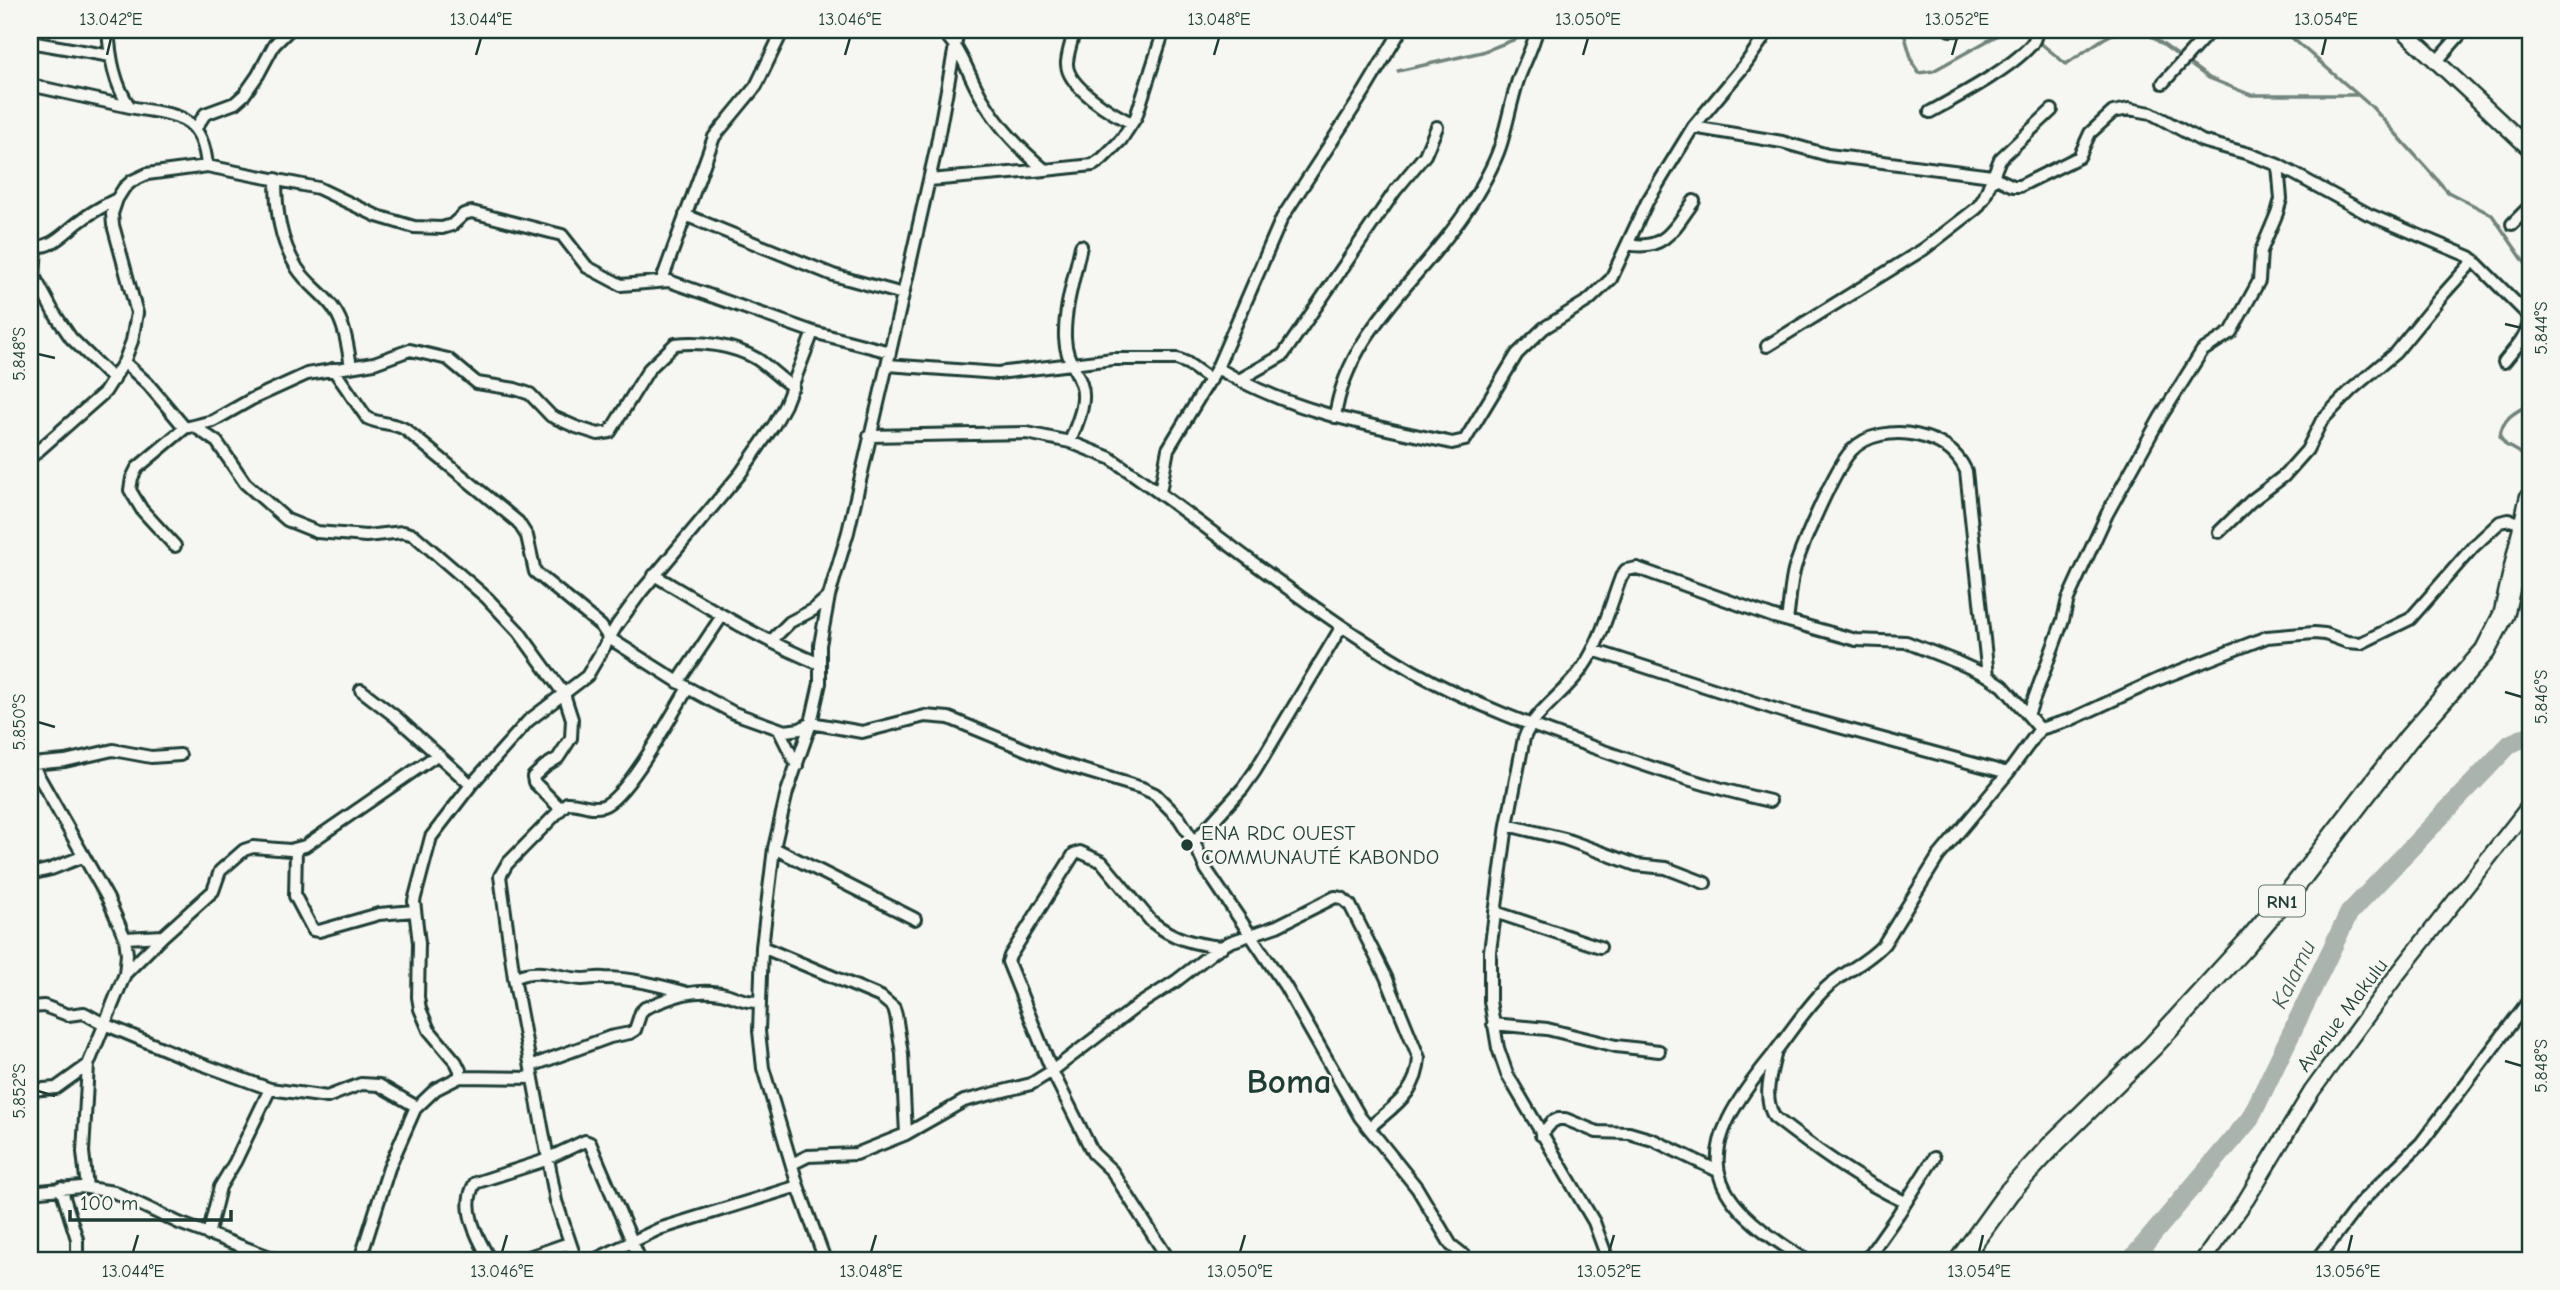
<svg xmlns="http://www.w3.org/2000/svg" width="2560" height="1290" viewBox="0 0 2560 1290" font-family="'Comic Neue',sans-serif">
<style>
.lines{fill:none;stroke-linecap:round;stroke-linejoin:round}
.stream{stroke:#72847d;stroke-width:3.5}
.river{stroke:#aab3ae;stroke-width:19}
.street-casing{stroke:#1f3d34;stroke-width:16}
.secondary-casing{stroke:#1f3d34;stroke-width:19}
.highway-casing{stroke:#1f3d34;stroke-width:24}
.street{stroke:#f6f6f2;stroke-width:10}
.secondary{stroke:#f6f6f2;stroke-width:14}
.highway{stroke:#f6f6f2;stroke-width:19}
.ticks{fill:none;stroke:#1f3d34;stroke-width:2.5}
.poi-dot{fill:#1f3d34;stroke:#f6f6f2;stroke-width:2.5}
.labels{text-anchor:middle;stroke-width:5;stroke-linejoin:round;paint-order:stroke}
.shield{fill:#f6f6f2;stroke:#60746d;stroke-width:2}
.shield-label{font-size:19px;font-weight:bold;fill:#1f3d34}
.poi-label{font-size:21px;fill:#1f3d34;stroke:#f6f6f2;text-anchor:start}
.street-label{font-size:21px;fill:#1f3d34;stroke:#f6f6f2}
.water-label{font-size:23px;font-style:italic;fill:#425a52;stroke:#f6f6f2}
.town-label{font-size:35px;font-weight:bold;fill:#1f3d34;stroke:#f6f6f2}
.neatline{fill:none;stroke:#1f3d34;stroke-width:2.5}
.ticks-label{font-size:18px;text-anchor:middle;fill:#1f3d34}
</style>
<rect width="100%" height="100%" fill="#f6f6f2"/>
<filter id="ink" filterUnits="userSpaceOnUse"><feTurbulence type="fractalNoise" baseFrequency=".0143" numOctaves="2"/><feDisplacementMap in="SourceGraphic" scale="14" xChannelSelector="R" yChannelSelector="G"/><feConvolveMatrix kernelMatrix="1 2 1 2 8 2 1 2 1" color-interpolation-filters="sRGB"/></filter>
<g filter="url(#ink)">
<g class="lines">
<path class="stream" d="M1903,30l10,34 6,9 14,-2 74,-41
M2022,30l10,7
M2129,30l18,3 62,45 42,17h106
M2283,30l89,77 76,85 44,23 38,55
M2038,41l28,23 37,-25 17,-9
M1398,71l84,-19 52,-20
M2530,404c-15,8 -28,14 -30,33l6,8 24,14"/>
<path class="river" d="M2131,1260l119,-141 99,-206 161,-169 20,-9"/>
<g class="street-casing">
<path id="street" d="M108,30c2,27 6,54 22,77 44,9 72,4 77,59
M940,30c22,17 28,46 43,70 18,29 36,48 62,70
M1075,30c-3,10 -7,21 -8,32 -2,24 47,53 65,61
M1950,30h7
M30,42l81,14
M2437,61l27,-31
M2163,83l48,-53
M30,85l100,22
M1930,112c29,-16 80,-43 101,-67 4,-4 5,-10 6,-15
M1693,127l51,-61 25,-36
M196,128l9,-14 30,-11 9,-8 14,-20 16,-30 15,-15
M276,179c0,32 4,62 21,89 10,16 27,26 37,41 11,15 14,39 17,58
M929,180l116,-10 48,-5 9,-6 19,-19 15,-23 28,-87
M685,215l148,60 70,19
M2512,224l18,-18
M1628,244c37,8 47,-17 66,-43
M30,246c22,5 36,-16 53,-27 10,-8 22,-14 34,-20
M36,248l-2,28 20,37 17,25 43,42
M662,280l52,-143 42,-51 27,-56
M1767,346l157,-97 53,-41 7,-10 16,-39 52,-49
M124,362l24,22 37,44 -48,40 -5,10 -2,12 12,20 33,36
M887,365l111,8 115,-14h64l10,4 24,17
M1217,368l22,12 44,-25 112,-164 30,-36 12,-28
M333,369l34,49c13,7 27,4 39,12l112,92 9,14 8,36 66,54 8,12 79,50 46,25 51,18 15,-2 11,-6 9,-40v-38l9,-49 19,-64 42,-180 46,-203 22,-119
M1239,380c67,35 140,47 213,63l13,-3 52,-86 27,-26 45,-28 22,-21 36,-77 46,-75 89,15 46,13 164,21 21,10h7l59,-29 11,-24 23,-21 16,-3 22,4 51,28 47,13 29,11 90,49 102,43 58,58c4,17 -14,34 -24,47
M1335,417c12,-87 88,-139 133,-209 11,-16 26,-43 32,-61 7,-22 11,-45 18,-67 6,-17 15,-33 19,-50
M194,426l23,16 28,41 42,37 30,12 49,4 37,-4 11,3 73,63 32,34 45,62 8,25 -1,19 -13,20 -13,8 -12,11 1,5 27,27
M185,428l28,-7 39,-22 55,-25 67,-11 36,-13 38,9 29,24 38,6 15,5 21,22 25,11 22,7 12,-2 39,-63 26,-25c26,-3 58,1 82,15 12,8 23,20 36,28
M869,436l158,-3 43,9 40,16c102,70 196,151 303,213 59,33 122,56 185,78 57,20 113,39 172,52
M1070,442c6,-17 18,-40 11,-58 -6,-18 -15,-25 -16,-46 -1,-30 10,-63 16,-92
M30,458l75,-66 19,-30 8,-21 5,-28 -24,-88 -1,-11 5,-15 7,-11 8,-7 15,-7 60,-8 111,22 59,28 37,11 28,1 10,-3 12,-11 8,-2 90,23 25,32 34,18 48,-4 144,51 77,20
M1160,492l8,-43 49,-81 65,-150 82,-126 37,-62
M2219,532l32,-31 33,-25 23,-26 15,-30 29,-30 44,-37 45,-55 34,-38
M654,575c54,32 107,65 166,89
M1787,620c3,-17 3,-36 8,-53 8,-24 40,-99 56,-116 15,-17 44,-21 65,-16 22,5 40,14 50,36l22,205
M771,641l19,-19 23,-12 16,-14
M1593,650l191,62 224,61
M678,682l44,-66
M361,690l35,27 75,68
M2028,715l35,-95 5,-21 39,-85 53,-96 42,-67 29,-19 28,-51 2,-30 16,-38 4,-14 -3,-34
M779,730l18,36
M30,761l78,138 17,39 2,16 -2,20 -37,91 -32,23 -26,2
M31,764l34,-3 48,-11 38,7 29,-2
M1507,825l58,14 71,26 30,3 39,15
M1194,842l12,27 79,117 75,131 57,71 34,57 19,15
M774,848l141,71
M296,849l-1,47 18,34 6,1 60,-17 35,-3
M30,874l21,-5 31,-12
M1495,912l105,35
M125,938l38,-2
M762,947l119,50 13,11 2,7 6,39 4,80
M125,974l38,-38 50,-45 7,-20 24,-21 9,-3 37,3 15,-4 132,-91
M514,978c24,-12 44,0 68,1 8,0 15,-2 22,-1 27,0 54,7 80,14
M30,1007l14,-1 24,9 16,-2 20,11 89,37 77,28 57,8 34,-13 18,1 38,22
M1493,1024l54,5 69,17 43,5
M1775,1055c-5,22 -12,41 -1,62 41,32 84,63 131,85
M531,1066l79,-29 20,-4 5,-3 6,-18 4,-4c27,-11 46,-20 76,-15 16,3 18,9 38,9
M460,1077v-7l-4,-8 -27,-32 -9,-21 -2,-12 1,-54 -5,-42 17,-64 40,-52 57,-64 59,-45 30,-51 24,-33 99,-118 34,-49 11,-20 28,-73
M1541,1135l11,-13 6,-3h7l32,13 32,1 24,7 65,31
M792,1164l16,-8 48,-2 50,-20 58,-33 67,-17 21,-13 85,-65 39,-25 40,-31 14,-8 47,-16 58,-29 7,1 8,7 36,72 33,81c-2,36 -26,48 -50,70
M61,1188l16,51v21
M87,1188l-4,-36 5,-87
M30,1192l51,-5 33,5 65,31 99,37
M208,1235l12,-48 15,-25 35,-73
M360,1260l29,-92 26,-59 21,-20 24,-12 73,1
M490,1260c-12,-21 -30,-52 -15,-77l65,-21 45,-21 5,2 50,117
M520,1260l49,-17
M576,1260l-20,-59 -42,-223 -14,-102 7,-12 60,-61c12,-1 22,7 36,3 24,-8 70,-94 85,-118
M594,1260l65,-31 139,-43
M825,1260l-27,-74 -35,-118 -4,-37 3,-84 12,-99 13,-56 24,-69 51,9 63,-16 24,2 107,44 86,26 13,6 24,24 15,24 49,-54 12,-17 87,-145
M1169,1260l-57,-89 -19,-18 -41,-82 -44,-109 2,-6 64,-102 6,-2 22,10 49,59c22,18 43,23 71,26
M1608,1260l-14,-38 -87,-148 -9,-26 -8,-47v-50l17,-126 17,-87c12,-29 42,-45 59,-71 18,-26 27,-61 38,-90l5,-7 11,-2 137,49 82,23 50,2 51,20 31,14 15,10 37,43
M1806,1260c-107,-66 -115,-106 -34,-204 17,-22 33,-47 53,-67 18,-17 42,-26 59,-45l54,-87 70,-84 32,-44 30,-9 89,-41 108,-42 47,-4 11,1 22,8 14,1 49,-24 63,-72 27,-25 9,-2 15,4
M1866,1260l33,-47 35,-55
M2317,1260l44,-58 60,-59 109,-144"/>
</g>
<g class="secondary-casing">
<path id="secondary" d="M2403,30l127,119
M2203,1260l43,-60 66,-109 84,-115 134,-171"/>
</g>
<g class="highway-casing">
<path id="highway" d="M1960,1260l49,-68 46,-50 97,-95 95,-104 48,-57 113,-147 77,-88 19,-37 26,-116"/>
</g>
<use href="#street" class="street"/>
<use href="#secondary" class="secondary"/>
<use href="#highway" class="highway"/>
</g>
</g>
<path class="ticks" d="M107,55l4,-17M476,55l5,-17M845,55l5,-17M1214,55l5,-17M1583,55l5,-17M1952,55l5,-17M2322,55l4,-17M2505,324l17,4M38,354l17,4M2505,692l17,5M38,722l17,5M2505,1061l17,5M38,1091l17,5M133,1252l5,-17M502,1252l5,-17M871,1252l5,-17M1240,1252l5,-17M1609,1252l5,-17M1979,1252l4,-17M2348,1252l4,-17"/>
<circle class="poi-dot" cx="1187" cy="845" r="7"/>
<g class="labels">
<rect class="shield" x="2259" y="885.5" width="46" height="31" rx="5"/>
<g class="shield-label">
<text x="2282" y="908">RN1</text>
</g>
<g class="poi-label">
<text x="1201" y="840">ENA RDC OUEST<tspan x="1201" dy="24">COMMUNAUTÉ KABONDO</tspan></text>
</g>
<g class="street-label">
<text transform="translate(2342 1015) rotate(-53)" y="7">Avenue Makulu</text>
</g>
<g class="water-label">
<text transform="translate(2293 974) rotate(-64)" y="8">Kalamu</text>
</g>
<g class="town-label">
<text x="1289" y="1093">Boma</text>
</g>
</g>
<rect width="2560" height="1290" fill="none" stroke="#f6f6f2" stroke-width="77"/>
<path d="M70 1210v10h161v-10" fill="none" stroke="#1f3d34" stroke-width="3.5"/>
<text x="80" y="1210" font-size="21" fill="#1f3d34" stroke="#f6f6f2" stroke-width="5" paint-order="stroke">100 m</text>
<rect x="38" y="38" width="2484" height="1214" class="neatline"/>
<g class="ticks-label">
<text x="111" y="25">13.042°E</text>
<text x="481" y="25">13.044°E</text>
<text x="850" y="25">13.046°E</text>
<text x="1219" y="25">13.048°E</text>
<text x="1588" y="25">13.050°E</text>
<text x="1957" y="25">13.052°E</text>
<text x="2326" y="25">13.054°E</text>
<text transform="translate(2541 328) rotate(-90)" y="6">5.844°S</text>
<text transform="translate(19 354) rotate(-90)" y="6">5.848°S</text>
<text transform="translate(2541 697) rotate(-90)" y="6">5.846°S</text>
<text transform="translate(19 722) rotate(-90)" y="6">5.850°S</text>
<text transform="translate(2541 1066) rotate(-90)" y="6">5.848°S</text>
<text transform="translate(19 1091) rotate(-90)" y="6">5.852°S</text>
<text x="133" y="1277">13.044°E</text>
<text x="502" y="1277">13.046°E</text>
<text x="871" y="1277">13.048°E</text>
<text x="1240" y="1277">13.050°E</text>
<text x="1609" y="1277">13.052°E</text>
<text x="1979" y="1277">13.054°E</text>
<text x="2348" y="1277">13.056°E</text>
</g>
</svg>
